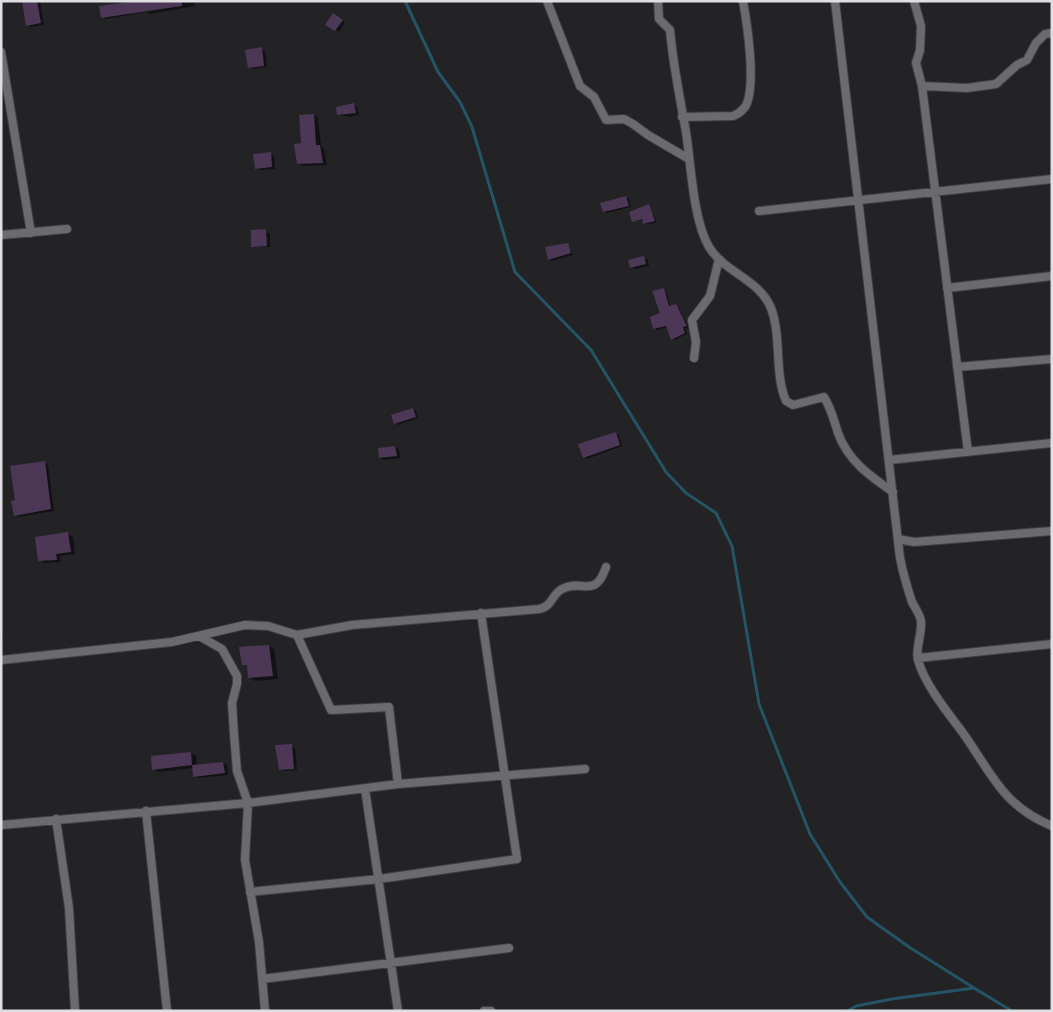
<svg xmlns="http://www.w3.org/2000/svg" width="1053" height="1012" viewBox="0 0 1053 1012" font-family="Signika,sans-serif">
<style>
.shadow{fill:#0007}
.lines{fill:none;stroke-linecap:round;stroke-linejoin:round}
.stream{stroke:#245465;stroke-width:3}
.building{fill:#4d3756}
.minor-casing{stroke:#3f3f41;stroke-width:10}
.minor{stroke:#6b6b6f;stroke-width:8}
</style>
<rect width="100%" height="100%" fill="#232326"/>
<path class="shadow" d="M25,1h15l4,24 -13,2 -3,-2z
M143,1h51l1,5 -45,8 -3,-2 -41,7 -3,-2z
M334,15l11,7 -6,10 -12,-8z
M261,49l4,2 2,16 -15,2 -3,-2z
M353,105l4,2 2,8 -10,2 -10,-3z
M314,115l4,3 3,28 3,3 3,16 -24,1 -5,-3 4,-19z
M270,154l4,2 1,13 -16,1 -3,-2z
M626,197l3,2 2,8 -24,6 -3,-2z
M649,206l8,16 -10,3 -4,-5 -10,1z
M252,231l18,2v14l-18,-1z
M568,245l5,10 -21,6 -3,-1z
M644,258l4,2 1,6 -14,3 -4,-2z
M664,290l2,1 5,16h7l11,20 -4,1 2,6 -13,6 -6,-13 -11,3 -3,-2 8,-14z
M412,409l4,2 2,7 -20,7 -3,-2z
M616,434l3,1 3,11 -35,13 -3,-2z
M395,447l4,2 1,9 -16,2 -4,-2z
M44,463l4,2 6,46 -36,6 -3,-2 2,-14z
M68,534l5,3 2,17 -15,2 1,6 -17,1 -5,-3z
M1,625l2,13h-2z
M269,646l5,3 4,30 -23,2 -5,-4 -1,-10 -6,-3z
M291,746l4,2 2,22 -13,1 -4,-2z
M191,753l5,3 1,10 26,-3 4,2 1,10 -31,3 -3,-2 -1,-8 -34,4 -6,-3z"/>
<g class="lines">
<path class="stream" d="M405,1l33,71 22,30 12,25 43,145 76,78 75,122 20,21 30,20 16,33 27,158 51,130 30,48 27,35 42,30 65,41
M848,1011l8,-5 36,-7 82,-11 38,23"/>
</g>
<path class="building" d="M22,1h15l4,22 -15,3z
M137,1h45v5l-81,12 -2,-12z
M333,13l10,7 -8,11 -10,-6z
M262,47l2,19 -16,2 -3,-18z
M354,103l2,10 -19,2 -1,-8z
M314,114l2,31h4l3,18 -26,1 -3,-20 7,-1 -2,-28z
M271,152l1,15 -17,2 -2,-15z
M626,196l3,10 -26,6 -3,-9z
M649,204l6,17 -12,3 -1,-5 -10,3 -3,-10z
M266,229l1,17 -16,1v-17z
M568,243l3,10 -23,7 -3,-13z
M644,256l2,8 -16,4 -2,-8z
M664,288l5,18 7,-2 11,22 -4,1 2,6 -14,7 -5,-14 -13,3 -3,-12 10,-4 -8,-22z
M413,408l3,9 -22,7 -3,-9z
M616,432l4,13 -37,13 -5,-14z
M395,446l2,10 -18,2 -1,-10z
M45,461l6,48 -37,7 -3,-15 4,-1 -5,-34z
M68,532l3,20 -15,2 1,6 -19,1 -3,-24z
M269,645l4,31 -25,2 -1,-13h-5l-3,-18z
M292,744l2,25 -15,1 -4,-25z
M191,752l1,13 -40,5 -1,-14z
M223,762l2,11 -32,4 -1,-12z"/>
<g class="lines">
<g class="minor-casing">
<path id="minor" d="M547,1l33,85 14,11 12,23 18,-1 9,5 15,11 41,24
M658,1l1,18 11,11c3,35 10,68 16,102 5,32 7,88 23,115 16,26 50,32 62,61 11,30 3,65 15,93l7,4 31,-8c7,11 10,23 14,36 10,28 32,43 55,59
M835,1l65,557c3,15 7,29 12,44 3,6 9,14 9,20 1,13 -6,27 -3,38 6,22 26,48 39,65 32,41 41,79 95,101
M914,1l7,25 -1,24 -4,13 6,23 46,366
M1,52l30,181
M922,86l45,2 29,-4 21,-19 10,-5 9,-17 9,-9 7,-1
M682,117l51,-1c5,-2 9,-5 12,-9 12,-19 2,-84 -2,-106
M759,211l293,-32
M1,235l66,-6
M947,288l105,-12
M694,358l2,-16 -4,-22 18,-24 9,-37
M957,367l95,-8
M889,460l163,-17
M898,539l16,3 138,-11
M297,635l34,75 58,-3 9,77
M199,636l23,13 15,27v8l-5,19 2,31 3,37 11,32 -3,57 14,82 6,69
M918,658l134,-14
M1,660l171,-18 73,-17 23,1 29,9 55,-10 187,-16c13,-2 13,-15 23,-20 20,-11 33,11 44,-22
M365,789l33,222
M146,811l21,200
M56,819l13,89 6,103
M1,825l247,-22 150,-19 187,-15
M250,892l129,-13 138,-20 -36,-246
M262,979l247,-31
M484,1011h7"/>
</g>
<use href="#minor" class="minor"/>
</g>
<rect width="1053" height="1012" fill="none" stroke="#dfdfe1" stroke-width="5"/>
</svg>
